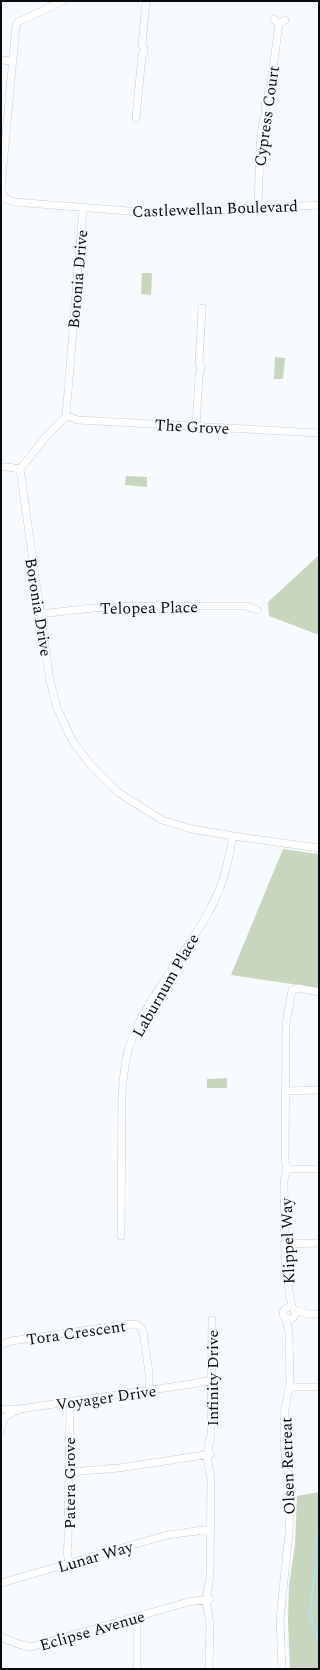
<svg xmlns="http://www.w3.org/2000/svg" width="320" height="1670" viewBox="0 0 320 1670" font-family="Spectral,serif">
<style>
.green{fill:#c7d6bc}
.lines{fill:none;stroke-linecap:round;stroke-linejoin:round}
.stream{stroke:#b4e2ed;stroke-width:2}
.minor-casing{stroke:#c4ced7;stroke-width:8}
.minor{stroke:#fff;stroke-width:7}
.labels{text-anchor:middle;stroke-width:3;stroke-linejoin:round;paint-order:stroke}
.street-label{font-size:16px;fill:#080c0f;stroke:#f7fbfe}
</style>
<rect width="100%" height="100%" fill="#f7fbfe"/>
<path class="green" d="M142,273h10l-1,22 -10,-1z
M275,357l10,1 -2,21h-9z
M126,476l21,1v10l-22,-2z
M319,555v80l-50,-19 -1,-14z
M283,849l36,5v134l-88,-13z
M227,1078v10h-20v-9z
M319,1492v177l-29,-1 -2,-45 1,-37 6,-42 2,-48z"/>
<g class="lines">
<path class="stream" d="M319,1533l-3,3 -1,36 -5,40 9,32"/>
<g class="minor-casing">
<path id="minor" d="M63,1l-45,21 -2,3 -15,163 3,10 10,4 140,11 165,-8
M274,19l5,5 6,-4
M1,60l11,1
M136,118l6,-63c3,-3 3,-6 0,-10l4,-44
M83,208l-17,208 -21,22 -25,31 30,212 7,27 15,32 16,22 31,31 43,27 30,9 41,7 86,12
M258,208l2,-62 3,-25 3,-7 -1,-11 3,-7 3,-13 8,-59
M66,416l12,4 241,13
M196,427l3,-52 2,-6 -2,-7 3,-54
M1,467h7l12,2
M40,614l53,-6 41,-2h112l11,4
M286,1091l33,-1
M287,1169h32
M121,1236l1,-139c1,-16 2,-34 7,-50 19,-55 63,-97 87,-150 9,-19 13,-40 17,-61
M285,1244l34,-1
M283 1313a6 6 0 1 1 12 0a6 6 0 1 1-12 0Z
M292,1308l-7,-41 -1,-87 3,-10 -2,-10 1,-136 6,-34 6,-2 21,4
M294,1310l15,4h10
M1,1345l10,-4 119,-17c7,0 11,1 13,8l6,40v19
M290,1387h29
M4,1409h16l172,-25 20,-4
M5,1417l13,-7
M1,1430l3,-12
M69,1472l50,-4 92,-14
M69,1564l-2,-13 1,-8 2,-141
M1,1583l166,-48 44,-6
M137,1617v52
M1,1637l17,7 13,3 157,-45 22,-3
M209,1669l1,-45 -4,-24 4,-23 1,-98 -4,-23 4,-21 1,-115
M282,1669l-2,-51 9,-85 2,-42 -7,-44v-19l1,-19 5,-26 -1,-49 -3,-15"/>
</g>
<use href="#minor" class="minor"/>
</g>
<g class="labels">
<g class="street-label">
<text transform="translate(266 116) rotate(-82)" y="6">Cypress Court</text>
<text transform="translate(215 208) rotate(-2)" y="6">Castlewellan Boulevard</text>
<text transform="translate(77 279) rotate(-85)" y="6">Boronia Drive</text>
<text transform="translate(192 426) rotate(3)" y="6">The Grove</text>
<text transform="translate(39 607) rotate(81)" y="6">Boronia Drive</text>
<text transform="translate(149 607) rotate(-1)" y="6">Telopea Place</text>
<text transform="translate(165 985) rotate(-60)" y="6">Laburnum Place</text>
<text transform="translate(287 1241) rotate(-92)" y="6">Klippel Way</text>
<text transform="translate(76 1332) rotate(-8)" y="6">Tora Crescent</text>
<text transform="translate(212 1378) rotate(-90)" y="6">Infinity Drive</text>
<text transform="translate(106 1397) rotate(-8)" y="6">Voyager Drive</text>
<text transform="translate(287 1466) rotate(-92)" y="6">Olsen Retreat</text>
<text transform="translate(69 1483) rotate(-90)" y="6">Patera Grove</text>
<text transform="translate(95 1556) rotate(-16)" y="6">Lunar Way</text>
<text transform="translate(92 1630) rotate(-16)" y="6">Eclipse Avenue</text>
</g>
</g>
<rect width="320" height="1670" fill="none" stroke="#080c0f" stroke-width="4"/>
</svg>
